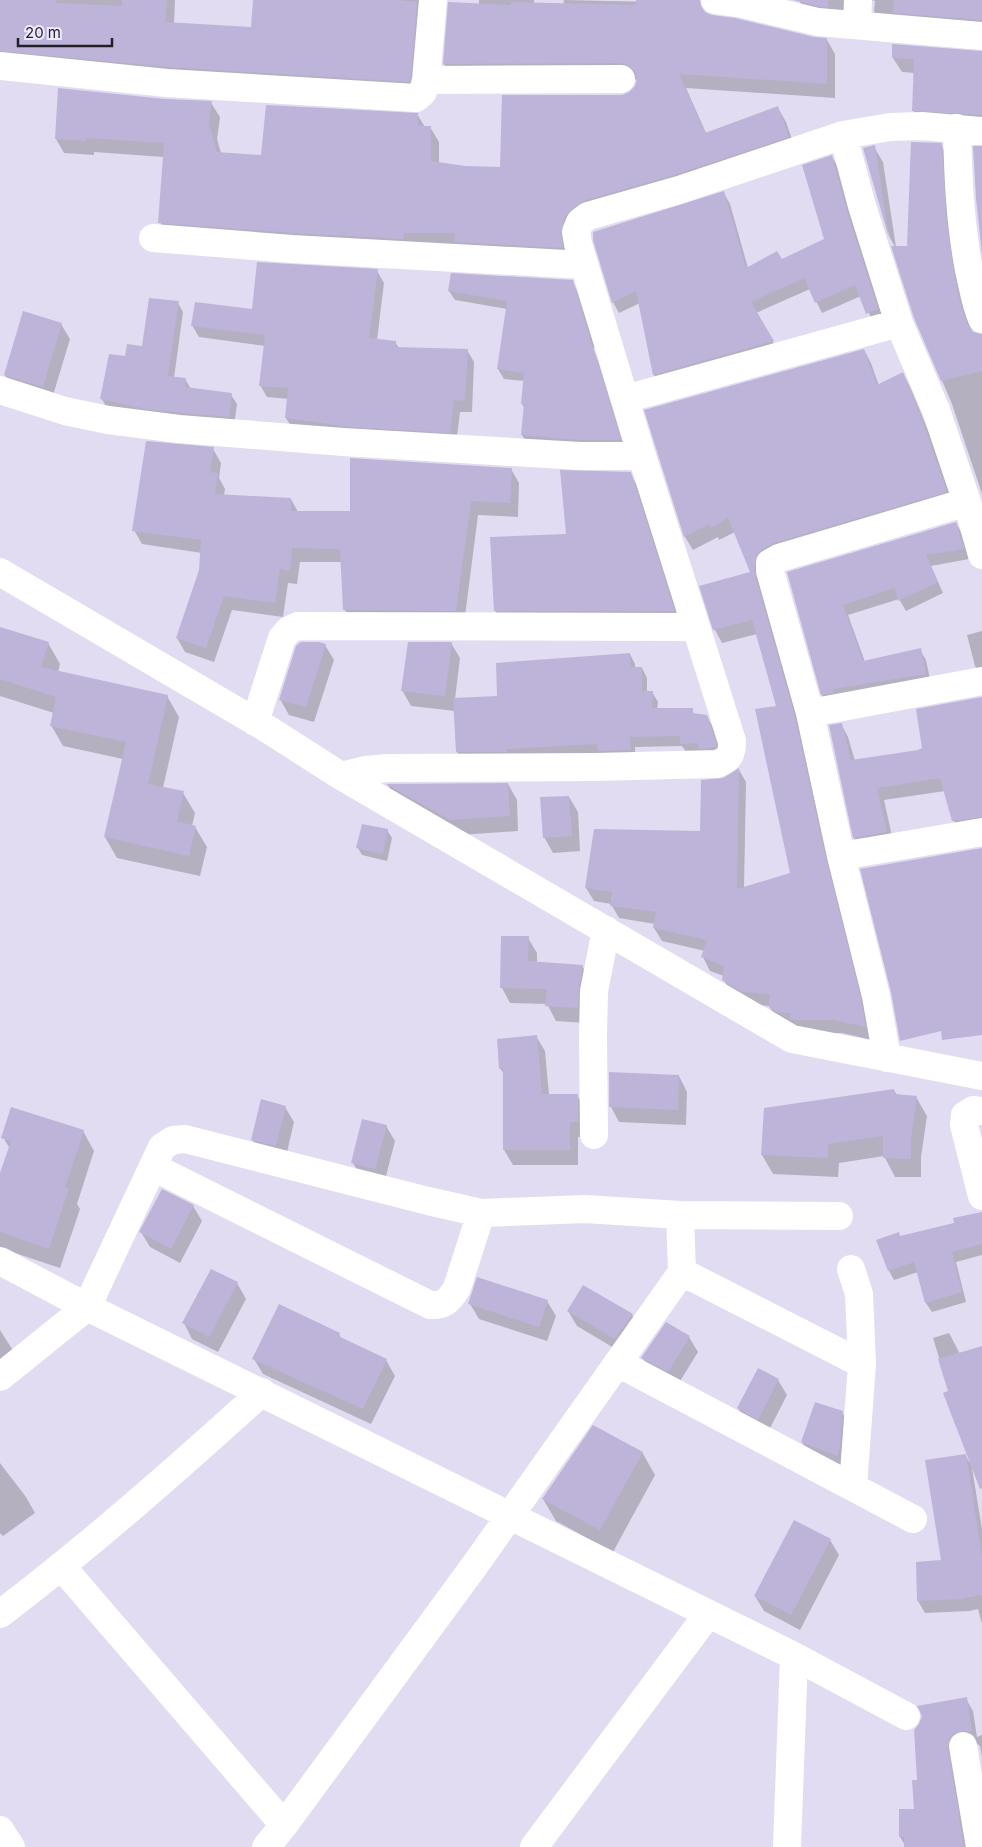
<svg xmlns="http://www.w3.org/2000/svg" width="982" height="1847" viewBox="0 0 982 1847" font-family="Inter,sans-serif">
<style>
.shadow{fill:#0003}
.building{fill:#beb4d9}
.lines{fill:none;stroke-linecap:round;stroke-linejoin:round}
.minor{stroke:#fff;stroke-width:28}
</style>
<rect width="100%" height="100%" fill="#e1dcf1"/>
<path class="shadow" d="M0,0h175l-1,24 78,5 2,-29h180l-17,96 -417,-33z
M479,0h55v8l28,4 2,-12 135,3 7,11 108,24 13,2 8,14v44l-149,-10 20,45 72,-25 8,14 10,29 -204,64 -22,47 -402,-25 -8,-15 4,-65 -70,-5v3l-30,-2 -8,-14 109,-39 46,3 9,14 -3,22 4,14 41,3 155,-42 8,13h5l9,15v22l26,4 36,1 120,-73 8,-2 6,-6 3,-8 -8,-2 -177,1 -9,-15 6,-60 29,1z
M799,0h61l-10,22 -43,-7z
M872,0h110v34l-99,-9 -9,-14 1,-10z
M982,53v76l-60,-4 -9,-15 2,-37 -13,-1 -9,-14z
M941,145l8,14 19,162 5,12 9,3v158l-30,-90 -37,-87 -20,-70 -5,-9 -26,-89 10,-2 9,15 13,85h12z
M832,157l6,10 15,56 31,98 -10,3 -13,-28 -39,17 -12,-24 -54,24 23,39 -119,33 -6,-10 -14,-72 -21,10 -6,-11 -19,-68 130,-41 6,11 18,64 34,-7 44,-22z
M377,271l7,12 -7,57 18,2 4,6 68,2 7,12 -2,50h-12l-4,32 -163,-14 -7,-12 3,-19 -22,-2 -7,-12 5,-39 -66,-9 -7,-12 61,-14z
M572,281l5,10 18,57h-2l5,13 27,89 -97,-5 -6,-10 3,-26 -3,-5 3,-23 -21,-2 -6,-10 9,-60 -52,-9 -6,-9z
M178,303l5,9 -9,66 11,1 6,10 40,6 6,9 -3,22 -127,-18 -5,-9 24,-42 17,-9z
M61,324l9,15 -19,63 -37,-12 -9,-15z
M864,350l7,13 8,23 24,-12 7,13 18,43 26,75 -172,51 20,175 66,283 4,26 -30,-7h-43l-21,-13 -9,-14 -18,-1 -20,-12 -7,-13v-4l-14,-5 -7,-14 2,-6 -43,-10 -8,-13 1,-4 -36,-6 -8,-14 -17,-3 -8,-13 115,-56 23,-52 15,-10 7,12 -2,106 47,-14 -14,-167 -20,-73 -35,9 -7,-13 -14,-43 51,-14 -17,-41 -16,8 -1,-3 -25,13 -8,-13 -39,-126z
M213,449l8,14 -2,15 6,11 -1,6 67,4 7,13h53l160,-43 8,14 -1,34 -40,-2 -14,109h-111l-8,-14 -3,-48h-42l-3,22 -9,-1 -5,34 -51,-7 -18,52 -29,-10 -8,-14 23,-68 2,-17 -60,-9 -8,-14z
M630,473l10,18 44,138 -179,-1 -10,-18z
M956,523l6,11 7,25 -38,7 12,27 -37,18 -7,-12 -51,16 17,47 55,-12 6,10 5,24 -102,21 -7,-10 -34,-122z
M0,628l48,15 12,21 -2,8 109,24 12,21 -16,71 20,5 12,20 -3,13 3,1 12,20 -7,29 -83,-18 -12,-21 18,-78 -60,-13 -12,-21 3,-12 -54,-17z
M982,631v47l-7,-12 -8,-31z
M451,643l9,15 -5,41 43,-2 132,-43 5,10v4h7l5,10v14h5l6,10 -1,8h35l3,5 12,1 5,10 9,28 -34,-1 -5,-7 -47,1v13l-172,2 -6,-10 -2,-41 -44,-5 -9,-16z
M325,645l9,15 -20,62 -25,-7 -9,-16z
M982,698v132l-21,4 -7,-13 -9,-30 -61,9 10,45 -32,5 -8,-12 -13,-114 7,13 7,24 69,-11z
M508,784l9,16 1,31 -58,4 -64,-36 -8,-14z
M569,797l9,15 2,39 -27,2 -9,-16z
M387,830l5,8 -5,23 -25,-6 -4,-7z
M503,937l25,1 9,15v10l45,3 9,15 -5,42 -30,-2 -9,-17 -37,-1 -8,-15z
M536,1036l9,15 4,44h28l9,16v26h-8v28h-65l-9,-15v-76l-4,-6z
M679,1076l8,16 -1,33 -67,-3 -8,-15z
M894,1090l3,5 19,2 11,19 -6,41v20h-26l-11,-21 -45,7 -1,14 -65,-3 -11,-19 3,-46z
M285,1107l9,15 -9,39 -24,-6 -9,-16z
M386,1126l9,15 -11,43 -22,-6 -9,-15z
M83,1131l11,20 -17,53 3,5 -20,59 -60,-20v-71l10,-28 -7,-12z
M193,1206l9,15 -22,42 -30,-16 -9,-15z
M982,1213v42l-26,7 10,40 -34,10 -6,-9 -8,-31 -24,8 -5,-9 9,-38 3,4 55,-13z
M237,1283l9,16 -28,53 -26,-13 -8,-16z
M547,1301l9,15 -9,25 -68,-22 -9,-15z
M568,1311l64,4 9,15 -17,24 -47,-28z
M0,1330l19,30 -19,15z
M949,1333l11,21 22,-7v136l-10,-15 10,61v95l-4,-15 -9,2 -44,2 -7,-12 25,-40 22,-106 5,8h1l-38,-125z
M339,1334l3,6 44,20 9,16 -24,48 -108,-50 -9,-15z
M689,1337l9,15 -21,34 -26,-13 -8,-15z
M778,1380l9,15 -20,39 -20,-11 -9,-15z
M842,1412l9,16 -5,42 -35,-13 -9,-15z
M642,1452l13,23 -42,77 -57,-31 -13,-22z
M0,1463l26,34 9,16 -32,23 -3,-3z
M830,1540l9,15 -39,75 -36,-19 -9,-15z
M966,1699l7,12 4,26 5,-2v22l-2,-11 -4,-3 -8,104h-62l-6,-10 15,-27 4,-29z"/>
<path class="building" d="M0,0h56l-1,3 67,3v-6h45l-2,22 86,5 2,-27h146l18,2 -6,75 -2,5 -241,-15 -168,-16z
M636,0h64l1,6 4,6 7,3 23,3 79,19 13,1v46l-148,-10 26,59 73,-27 11,31 -115,38 -91,26 -12,9 -6,6 -4,18 2,14 -109,-6 1,-9h-51l-1,6 -110,-6 -135,-10 6,-80 -78,-5v3l-31,-2 3,-51 107,11 47,2 -3,23 8,28 44,3 5,-50 152,8v13h13v35l34,5 35,1 2,-72h120l7,-3 6,-6 2,-8 -2,-6 -6,-6 -8,-3 -178,1 5,-62 63,3v-3l125,3z
M793,0h35v7h-8z
M894,0h88v20l-89,-7z
M892,44l90,7v64l-70,-4 2,-52 -22,-1z
M911,142l31,1 4,75 8,55 7,32 7,20 5,7 9,2v37l-41,10 -27,-63 -23,-72h16z
M875,145l14,93 -26,-90z
M973,146h9v108l-6,-56z
M832,155l15,56 31,98 -12,5 -11,-29 -40,18 -11,-25 -53,24 23,39 -121,34 -17,-84 -24,12 -19,-63v-8l131,-41 22,77 31,-17 5,8 42,-20 -22,-74z
M257,262l121,7 -9,69 27,3v6l72,2 -3,52 -11,-1 -4,33 -99,-6 -66,-9 3,-30 -29,-2 6,-51 -74,-9 4,-24 57,7z
M451,273l122,7 17,58h-1l5,12 27,90h-41l-59,-5 3,-31h-3l3,-31 -27,-4 10,-68 -59,-10z
M149,298l30,3 -11,75 18,2 -1,9 47,6 -3,24 -79,-7 -50,-11 9,-45 16,2 2,-12 15,2z
M23,311l39,12 -19,64 -39,-12z
M864,349l13,36 26,-13 18,44 26,76 -173,51 -12,6 -5,6 -3,16 41,146 31,142 35,140 5,28 -33,-7h-43v-7l-14,-1 -7,-5 1,-13 -28,-2 -20,-12 2,-14 -23,-9 6,-17 -54,-12 3,-16 -46,-6 2,-14 -27,-4 9,-59 106,2 1,-51 22,-2 16,-10 -2,121 53,-16 -35,-164 21,-3 -24,-86 -39,10 -14,-44 51,-14 -22,-54 -17,10 -2,-4 -25,13 -40,-127z
M146,441l68,6 -4,25 8,1 -3,21 76,4v13h59v-53l162,10 -2,35 -39,-2 -15,110 -113,-1 -3,-61 -48,-1 -2,23 -10,-2 -5,34 -51,-7 -18,52 -30,-10 23,-68 2,-30 -69,-9z
M560,470l71,2 44,139h-181l-4,-74 76,-3z
M956,522l8,27 -38,6 12,27 -40,19 -3,-13 -52,17 20,56 58,-13 5,26 -93,15v4l-12,2 -34,-123z
M0,627l49,15 -8,25 127,28 -20,89 36,7 -7,30 19,5 -7,30 -85,-19 22,-95 -76,-16 6,-29 -56,-18z
M301,642h18l7,2 -20,63 -27,-7 17,-54z
M408,642h44l-7,54 -44,-5z
M630,653v14h12v24h11l-1,17h41v5l14,2 9,28v4l-14,2 -4,-1v-5l-18,1v-8l-50,1 1,13 -33,1 -1,-7 -91,5 1,3h-51l-3,-54 44,-2 -1,-33z
M982,697v120l-30,4 -12,-43 -63,10 10,44 -34,6 -24,-113 13,-2 9,37 67,-10 4,-2 -6,-39z
M508,783l2,33 -60,4 -64,-36z
M569,796l3,40 -29,2 -3,-41z
M362,824l26,5 -5,25 -27,-6z
M982,848v187l-40,5 -1,-9 -41,10 -9,-49 -31,-123z
M501,936h28l-1,25 55,4 -4,23 -1,20 -33,-2 2,-17 -47,-1z
M537,1035l5,59h36v28h-8v28h-67v-82l-4,1 -2,-30z
M609,1072l70,3 -1,35 -69,-3z
M894,1089l1,5 22,2 -6,42v21l-28,-1v-22l-55,8v14l-67,-3 3,-47z
M261,1099l25,7 -10,40 -25,-6z
M11,1107l73,23 -19,57 4,1 -20,61 -49,-17v-59l11,-32 -10,-3z
M362,1119l25,6 -12,44 -24,-6z
M162,1189l32,16 -23,44 -32,-17z
M982,1212v32l-30,8 10,40 -37,11 -11,-41 -26,9 -12,-31 23,-8 1,4 54,-13 -1,-5z
M211,1269l27,13 -29,55 -27,-14z
M477,1277l71,23 -9,27 -71,-23z
M583,1285l50,29 -18,25 -48,-28z
M279,1304l61,29 -2,3 49,23 -24,50 -111,-50z
M666,1322l24,14 -22,36 -27,-14z
M982,1346v142l-2,1 -37,-96 5,-2 -10,-32z
M758,1368l21,11 -21,41 -21,-12z
M815,1402l28,9 -3,36 -3,9 -36,-14z
M593,1425l50,27 -43,78 -58,-31z
M966,1454l16,102v39l-21,4 -44,2 -1,-39 25,-2 -16,-100z
M794,1520l37,19 -40,76 -37,-19z
M967,1697l5,35 -11,-1 -8,3 -4,6 -1,8 16,99h-60v-10h-5v-28h15l-2,-29h5l-3,-50 5,-6 3,-8 -5,-10z"/>
<g class="lines">
<path class="minor" d="M715,0l23,3 80,19 164,14
M857,25l1,-25
M0,66l167,17 249,15 7,-6 3,-12 7,-80
M426,80l195,-1
M957,128c1,48 3,95 12,142 4,17 6,33 13,49
M843,135l19,71 37,117 37,87 31,92 15,53
M153,238l139,11 292,16
M0,390l65,21 43,9 71,9 164,13 237,14h62
M625,399l274,-76
M0,572l266,156 75,48 451,263 190,37
M810,713l172,-32
M255,722l27,-84 7,-8 9,-4 398,1
M341,776l24,-6 24,-2 206,-1 122,-3c13,-5 15,-10 15,-23l-90,-285 -64,-212 -2,-12 4,-10 8,-6 91,-26 164,-55 47,-8 32,-1 60,5
M841,856l141,-24
M887,1058l-11,-62 -35,-140 -31,-143 -40,-142v-8l9,-5 188,-56
M982,1111l-9,-1 -8,5 -1,10 18,71
M594,1135l-1,-99 1,-45 12,-61
M153,1167l277,138c14,1 19,-4 27,-17l24,-75
M0,1261l87,46 707,349 112,60
M851,1269l8,25 3,70 -9,123
M682,1272l180,92
M618,1363l295,156
M0,1377l87,-70 75,-160 11,-7 12,-1 243,62 53,12 104,-4 95,6
M62,1567l222,258
M0,1614c91,-69 177,-145 262,-222
M963,1746l17,101
M0,1830l11,17
M266,1847l18,-22 191,-260 207,-293 -2,-57 159,1
M534,1847l174,-233
M787,1847l7,-191"/>
</g>
<path d="M18 38v8h94v-8" fill="none" stroke="#211f27" stroke-width="2.5"/>
<text x="25" y="38" font-size="15" fill="#211f27" stroke="#eee9fe" stroke-width="4" paint-order="stroke">20 m</text>
</svg>
